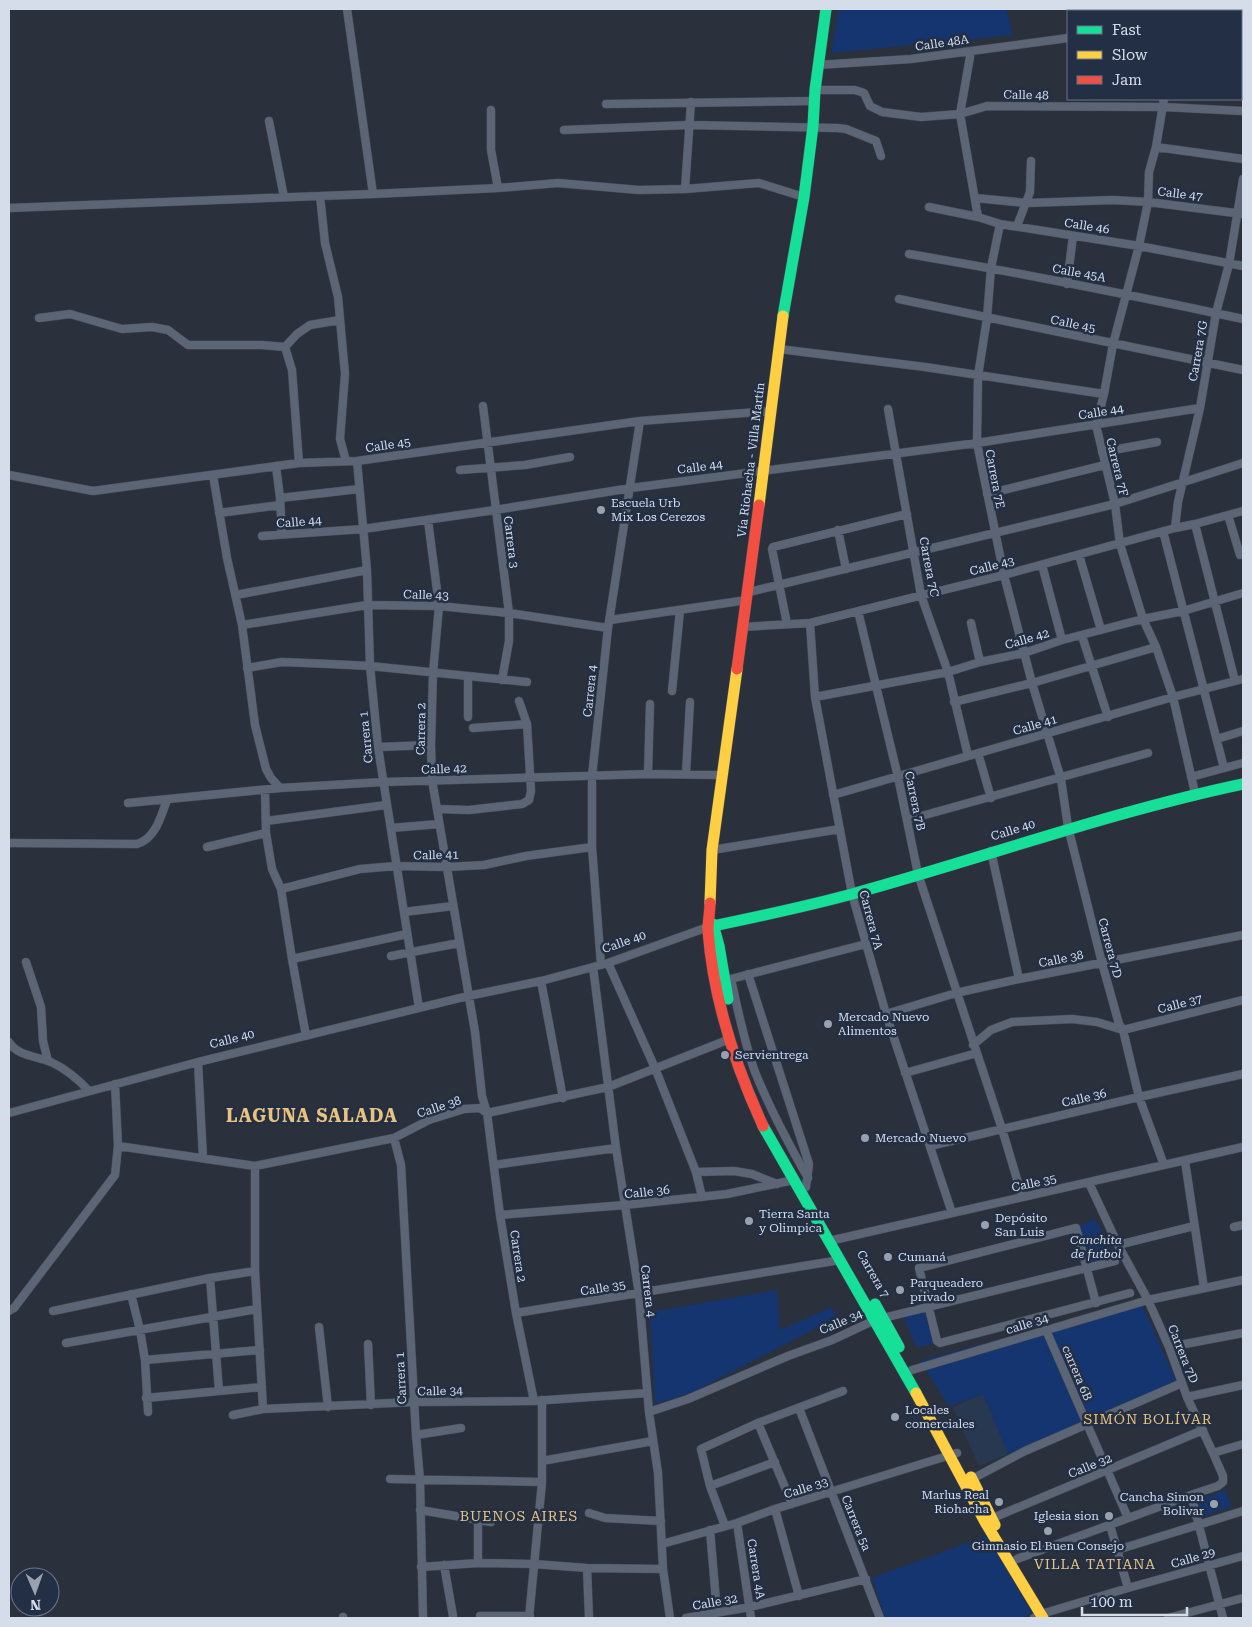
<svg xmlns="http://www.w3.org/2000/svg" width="1252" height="1627" viewBox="0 0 1252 1627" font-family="'Roboto Serif',serif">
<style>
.built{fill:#293851}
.green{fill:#143570}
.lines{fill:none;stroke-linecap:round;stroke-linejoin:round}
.street-casing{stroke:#484d56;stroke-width:9}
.fast-casing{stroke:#484d56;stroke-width:12}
.slow-casing{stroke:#484d56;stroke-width:12}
.jam-casing{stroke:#484d56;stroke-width:12}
.street{stroke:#5b6575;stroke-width:8}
.fast{stroke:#16e098;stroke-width:11}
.slow{stroke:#ffcf43;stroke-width:11}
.jam{stroke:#f24e42;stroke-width:11}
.poi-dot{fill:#9aa1ae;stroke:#232f44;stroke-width:2}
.labels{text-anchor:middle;stroke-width:5;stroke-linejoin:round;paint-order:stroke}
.street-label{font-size:12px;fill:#d5ddeb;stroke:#232f44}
.poi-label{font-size:12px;fill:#d5ddeb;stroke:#232f44;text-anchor:start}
.park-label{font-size:12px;font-style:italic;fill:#cfdbf0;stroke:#232f44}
.neighbourhood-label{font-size:14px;letter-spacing:1px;fill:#eac27b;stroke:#232f44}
.district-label{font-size:18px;font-weight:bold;letter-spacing:1px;fill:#eac27b;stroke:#232f44}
</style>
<rect width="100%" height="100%" fill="#2b313c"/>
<path class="built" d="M983,1393l25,61 -29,12 -26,-58z"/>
<path class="green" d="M839,9h167l7,26 -182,18z
M1095,1219l21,39 -28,7 -10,-38z
M777,1290l3,40 52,-23 4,11 -143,74 -38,12 -5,-92z
M1140,1300l36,81 -168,73 -25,-60 -34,12 -29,-45z
M924,1310l10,34 -18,3 -13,-32z
M1225,1490l6,16 -29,11 -6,-16z
M986,1536l46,77 -13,5h-134l-13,-40z"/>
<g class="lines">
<g class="street-casing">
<path id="street" d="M347,9l26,185
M1241,30h2
M971,51l-11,63 18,103
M818,65l93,-6 157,-21
M815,90h40l9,3 6,13 12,6 39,5 39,-3 27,-8 176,1 80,4
M1164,99l-8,48 -7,25 -1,30 -9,44 -26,98 -9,50 -8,31 19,79 5,40 23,75 13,28 17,50 22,96
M606,104l209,-3
M491,110v40l7,38
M269,121l15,76
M564,130l125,-5 148,3 9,1 30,12 5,15
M1156,147l87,12
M685,189l6,-87
M320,196l5,47 13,54 7,77 -5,65 6,22
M975,198l52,5 86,-3 35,2 95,12
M929,207l49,10 22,7 139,22 104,20
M9,208l364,-14 125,-6 60,-5 81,7 46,-1 74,-6 45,14
M1000,224l-9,44 -4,50 -9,58 -1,67 27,132 28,108 29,96 7,48 34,136 17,61 4,6 16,67 25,68
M1017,226l13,-34 1,-31
M909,254c112,19 223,41 334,65
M1067,284l6,-48
M899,299l344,71
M39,318l31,-4 52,15 30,-2 16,3 20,15h74l23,2 7,23 7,93
M285,347l12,-13 13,-9 30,-5
M779,349l146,18 179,27
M483,406l26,207v28l-7,39
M888,409l33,186 27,77 20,84
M1102,452l55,-10
M357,461l10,109 3,96 8,81 41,261
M276,466l4,32 2,36
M460,470l65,-5 45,-8
M9,475l84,16 206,-28 58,-2 283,-40 132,-10
M213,475l14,83 15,67 13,100 11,44 5,9 9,10
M987,494l118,-29
M280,498l79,-9
M219,513l61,-8
M1228,515l12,40
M428,520l11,86 -6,67 -2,72 1,35 43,252 7,64 5,17 13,102 16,98 18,88
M1195,524l40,157
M1175,528l3,-26 22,-94 16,-95 13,-49 14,-85
M838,530l8,39
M1163,531l61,237
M262,536l101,-7 132,-19 136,-22 346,-45 223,-35
M1079,555l22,75
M1042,565l20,75
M749,592l366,-88 128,-41
M236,595l131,-25
M858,611l40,166 20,97 84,255 20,67
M610,620l137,-20
M810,623l5,74 37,197 34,120 66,199
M971,623l9,39
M787,624l-15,-75 1,-2 134,-33
M242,625l125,-20 72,1 70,7 99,15
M742,627l68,-4 194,-48 171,-47 20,-4 48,-13
M1082,636l26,81
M247,668l35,-6 48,2 40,2 157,16
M672,691l8,-81
M815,697l133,-25 32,-10 44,-9 38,-13 81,-21 40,-8 60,-18
M954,702l78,-19 124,-36
M468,717v-40
M473,728l54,-4
M1217,739l26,-8
M378,747l53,-2
M978,753l13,45
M648,774l2,-70
M686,774l4,-72
M1191,777l52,-14
M265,790l1,43 6,36 9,20 11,70 14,77
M833,795l340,-98 70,-18
M128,803l152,-15 103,-6 265,-8 75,1
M437,809l32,1 53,-6 7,-4 2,-9 -4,-67 -8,-23
M907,820l241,-67
M266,821l120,-16
M391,828l48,-4
M9,843l128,1c19,-6 24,-28 30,-44
M207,847l59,-14
M712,850l128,-21
M991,851l28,128
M281,889l79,-20 36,-3 51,1 37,-2 42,-9 66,-9
M404,912l49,-6
M391,956l68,-13
M292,959l115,-25
M26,962l15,45 2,34 5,20
M608,963l47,105 41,104 6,25
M601,965l-9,-118v-71l16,-148 32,-207
M593,967l23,181 23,146 10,118 9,61 5,96 7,49
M748,974l61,190 -3,23
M731,979c7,31 13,63 24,93 15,37 33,71 53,106
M727,980l139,-36
M541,981l22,117
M886,1014l70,-21 63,-14 224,-44
M9,1042c8,14 27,14 42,20 15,7 27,17 38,29
M973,1045l18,-15 21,-8 60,-3 25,3 26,8 120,-30
M198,1062l5,96
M905,1073l72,-20
M9,1113l189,-51 270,-66 73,-15 67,-18 100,-36
M394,1138l7,27 15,270 4,45 3,138
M118,1146l137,20 139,-28 35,-18 35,-11 16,-1 7,5 121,-26 122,-48
M930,1146l209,-49 104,-23
M1185,1161l19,127
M494,1165l122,-17
M255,1166v105l8,138
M696,1172l38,-1 18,3 25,10
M500,1215l125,-10 102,-11 67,-14
M1234,1227l9,-2
M829,1241l414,-94
M1118,1245l76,-19
M210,1278l9,113
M131,1294l9,36 5,30 3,52
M1096,1303l-20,-75 -157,40 18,73 3,2 190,-50
M9,1311l5,-3 101,-133 3,-29 -3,-62
M53,1311l157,-33 45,-7
M516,1313l324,-53
M319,1327l9,80
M1046,1330l82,188
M66,1343l191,-34
M368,1344l3,61
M1169,1347l74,-14
M145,1360l115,-10
M912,1370l236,-70 95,-20
M1187,1397l56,-12
M146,1398l116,-11
M799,1408l81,210
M649,1412l39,-13 100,-43 44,-16 43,-20 240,-59
M233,1415l30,-6 151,-7 120,-1 113,-8
M758,1423l34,81
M416,1435l45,-7
M1213,1453l30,-9
M542,1461l111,-20
M390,1479l152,3
M969,1483l3,-4 53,-28 157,-68
M710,1486l65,-24
M1191,1495l32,123
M775,1509l24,87
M420,1510l71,12
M589,1513l16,5 56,3
M988,1520l215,-90
M737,1523l14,95
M1110,1525l18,63
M725,1526l-15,-40 -9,-37 57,-26 85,-32
M710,1530l7,83
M662,1544l75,-21 38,-14 182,-56
M1117,1550l126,-39
M1017,1559l174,-64 27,-9 5,-4v-6l-10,-23 -26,-56 -18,-50 -21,-47 -30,-55 -29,-62
M478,1563v-43
M444,1565l9,51
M421,1567l57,-4 56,1 53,4 76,1
M587,1568l2,50
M480,1616h50
M343,1617v1
M529,1618l13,-136v-82
M686,1618l64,-11 116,-28
M1034,1618l14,-6 80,-24 115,-32
M1168,1618l75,-20"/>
</g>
<g class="fast-casing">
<path id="fast" d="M783,316l21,-119 9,-71 2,-36 11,-81
M713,924l6,22 9,53
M708,927c48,-10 97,-20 144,-33 131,-36 258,-82 391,-110
M763,1126l153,267
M875,1304l24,43"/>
</g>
<g class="slow-casing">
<path id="slow" d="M759,505l24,-189
M710,903l2,-53 25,-181
M916,1393l69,129 58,96
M971,1477l24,48"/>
</g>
<g class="jam-casing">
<path id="jam" d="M737,669l22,-164
M710,903c0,9 -2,18 -2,27 5,67 27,135 55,196"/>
</g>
<use href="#street" class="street"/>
<use href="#fast" class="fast"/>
<use href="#slow" class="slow"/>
<use href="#jam" class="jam"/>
</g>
<g class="poi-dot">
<circle cx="601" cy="510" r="5"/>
<circle cx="828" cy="1024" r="5"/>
<circle cx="725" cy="1055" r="5"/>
<circle cx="865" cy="1138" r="5"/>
<circle cx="749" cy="1221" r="5"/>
<circle cx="985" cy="1225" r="5"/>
<circle cx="888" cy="1257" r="5"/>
<circle cx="900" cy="1290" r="5"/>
<circle cx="895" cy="1417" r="5"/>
<circle cx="999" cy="1502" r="5"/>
<circle cx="1214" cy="1504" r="5"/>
<circle cx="1109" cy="1516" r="5"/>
<circle cx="1048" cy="1531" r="5"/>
</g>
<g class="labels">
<g class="street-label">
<text transform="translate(942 43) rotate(-8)" y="4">Calle 48A</text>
<text transform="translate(1026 95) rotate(1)" y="4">Calle 48</text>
<text transform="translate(1180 194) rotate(7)" y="4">Calle 47</text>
<text transform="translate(1087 226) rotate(9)" y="4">Calle 46</text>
<text transform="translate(1079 273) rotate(10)" y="4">Calle 45A</text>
<text transform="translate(1073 324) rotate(12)" y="4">Calle 45</text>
<text transform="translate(1198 351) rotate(-80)" y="4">Carrera 7G</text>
<text transform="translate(1101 412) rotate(-9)" y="4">Calle 44</text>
<text transform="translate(388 445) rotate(-8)" y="4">Calle 45</text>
<text transform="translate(751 460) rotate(-83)" y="4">Vía Riohacha - Villa Martín</text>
<text transform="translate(700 467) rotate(-7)" y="4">Calle 44</text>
<text transform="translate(1117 467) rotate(76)" y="4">Carrera 7F</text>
<text transform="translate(995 479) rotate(79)" y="4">Carrera 7E</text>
<text transform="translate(299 522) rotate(-4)" y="4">Calle 44</text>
<text transform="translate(511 542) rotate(83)" y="4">Carrera 3</text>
<text transform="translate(992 566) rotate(-14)" y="4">Calle 43</text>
<text transform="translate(929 567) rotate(79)" y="4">Carrera 7C</text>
<text transform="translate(426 595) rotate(2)" y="4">Calle 43</text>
<text transform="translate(1027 639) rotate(-16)" y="4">Calle 42</text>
<text transform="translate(590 691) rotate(-84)" y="4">Carrera 4</text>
<text transform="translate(1035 725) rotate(-16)" y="4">Calle 41</text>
<text transform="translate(421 729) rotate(-89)" y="4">Carrera 2</text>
<text transform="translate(366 737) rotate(-96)" y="4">Carrera 1</text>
<text transform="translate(444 769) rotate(-2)" y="4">Calle 42</text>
<text transform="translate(915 801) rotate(78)" y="4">Carrera 7B</text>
<text transform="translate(1013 830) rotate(-17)" y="4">Calle 40</text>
<text transform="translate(436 855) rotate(-1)" y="4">Calle 41</text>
<text transform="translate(871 920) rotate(75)" y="4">Carrera 7A</text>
<text transform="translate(624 942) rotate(-19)" y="4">Calle 40</text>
<text transform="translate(1110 948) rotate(75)" y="4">Carrera 7D</text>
<text transform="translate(1061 959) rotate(-11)" y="4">Calle 38</text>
<text transform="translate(1180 1004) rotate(-14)" y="4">Calle 37</text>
<text transform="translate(232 1039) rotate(-14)" y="4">Calle 40</text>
<text transform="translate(1084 1098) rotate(-13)" y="4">Calle 36</text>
<text transform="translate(439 1107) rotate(-18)" y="4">Calle 38</text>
<text transform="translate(1034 1183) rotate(-12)" y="4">Calle 35</text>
<text transform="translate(647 1192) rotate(-6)" y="4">Calle 36</text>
<text transform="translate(518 1256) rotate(81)" y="4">Carrera 2</text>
<text transform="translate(873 1274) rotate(60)" y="4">Carrera 7</text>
<text transform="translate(603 1288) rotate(-9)" y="4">Calle 35</text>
<text transform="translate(648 1291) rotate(83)" y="4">Carrera 4</text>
<text transform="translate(841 1322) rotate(-23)" y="4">Calle 34</text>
<text transform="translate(1027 1324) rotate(-17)" y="4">calle 34</text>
<text transform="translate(1183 1354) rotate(68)" y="4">Carrera 7D</text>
<text transform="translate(1077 1373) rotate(67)" y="4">carrera 6B</text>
<text transform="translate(401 1378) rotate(-93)" y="4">Carrera 1</text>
<text transform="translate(440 1391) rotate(-1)" y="4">Calle 34</text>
<text transform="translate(1090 1466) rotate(-22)" y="4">Calle 32</text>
<text transform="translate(806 1488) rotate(-17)" y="4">Calle 33</text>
<text transform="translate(856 1523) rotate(68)" y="4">Carrera 5a</text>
<text transform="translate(1193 1558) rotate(-16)" y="4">Calle 29</text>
<text transform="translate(756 1569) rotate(81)" y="4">Carrera 4A</text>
<text transform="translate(715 1602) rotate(-10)" y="4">Calle 32</text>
</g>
<g class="poi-label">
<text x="611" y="507">Escuela Urb<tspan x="611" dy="14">Mix Los Cerezos</tspan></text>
<text x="838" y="1021">Mercado Nuevo<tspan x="838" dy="14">Alimentos</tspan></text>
<text x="735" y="1059">Servientrega</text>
<text x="875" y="1142">Mercado Nuevo</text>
<text x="759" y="1218">Tierra Santa<tspan x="759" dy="14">y Olimpica</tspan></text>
<text x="995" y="1222">Depósito<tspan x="995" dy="14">San Luis</tspan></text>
<text x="898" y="1261">Cumaná</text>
<text x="910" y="1287">Parqueadero<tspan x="910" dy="14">privado</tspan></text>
<text x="905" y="1414">Locales<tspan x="905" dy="14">comerciales</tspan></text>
<text x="989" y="1499" text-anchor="end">Marlus Real<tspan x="989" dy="14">Riohacha</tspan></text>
<text x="1204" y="1501" text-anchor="end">Cancha Simon<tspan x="1204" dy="14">Bolivar</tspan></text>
<text x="1099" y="1520" text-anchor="end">Iglesia sion</text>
<text x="1048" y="1550" text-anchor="middle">Gimnasio El Buen Consejo</text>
</g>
<g class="park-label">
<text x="1096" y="1244">Canchita<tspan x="1096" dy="14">de futbol</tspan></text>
</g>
<g class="neighbourhood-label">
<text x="1148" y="1424">SIMÓN BOLÍVAR</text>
<text x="519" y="1521">BUENOS AIRES</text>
<text x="1095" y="1569">VILLA TATIANA</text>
</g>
<g class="district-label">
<text x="312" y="1122">LAGUNA SALADA</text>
</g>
</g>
<rect width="1252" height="1627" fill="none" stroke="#d5ddeb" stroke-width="20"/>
<rect x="1067" y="10" width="175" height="90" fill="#232f44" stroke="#6a7587"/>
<rect x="1077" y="26" width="25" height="8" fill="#16e098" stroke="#6a7587"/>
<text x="1112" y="35" font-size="15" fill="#d5ddeb">Fast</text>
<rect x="1077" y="51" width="25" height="8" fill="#ffcf43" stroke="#6a7587"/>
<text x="1112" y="60" font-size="15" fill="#d5ddeb">Slow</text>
<rect x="1077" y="76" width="25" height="8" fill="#f24e42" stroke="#6a7587"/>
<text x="1112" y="85" font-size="15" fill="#d5ddeb">Jam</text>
<g transform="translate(35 1592) rotate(178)"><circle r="24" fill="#232f44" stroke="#6a7587"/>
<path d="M0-4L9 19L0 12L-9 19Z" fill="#9aa1ae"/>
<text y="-8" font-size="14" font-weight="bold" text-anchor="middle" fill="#d5ddeb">N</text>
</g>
<path d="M1082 1607v8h105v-8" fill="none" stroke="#d5ddeb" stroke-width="2.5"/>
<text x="1090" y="1607" font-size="15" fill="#d5ddeb" stroke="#232f44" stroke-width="4" paint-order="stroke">100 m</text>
</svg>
